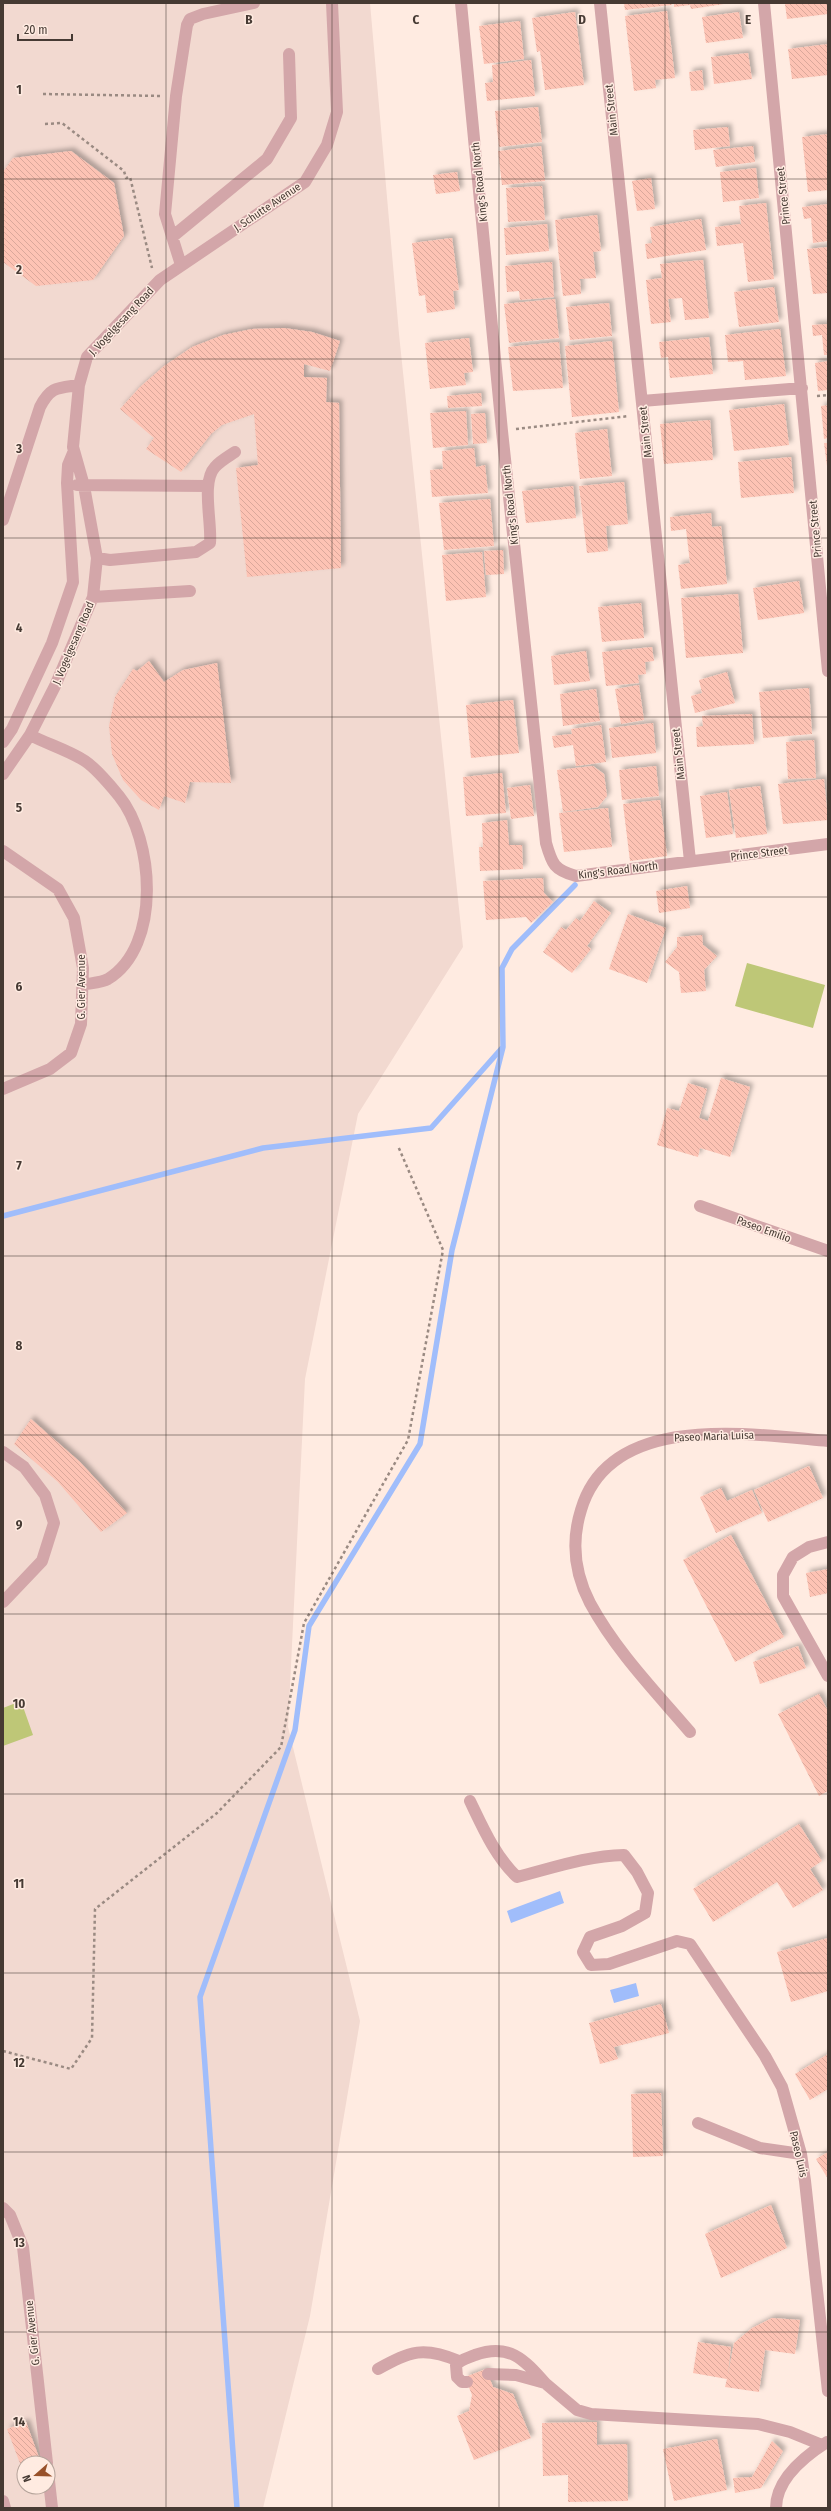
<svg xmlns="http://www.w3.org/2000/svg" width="831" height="2511" viewBox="0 0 831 2511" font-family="'Fira Sans Condensed',sans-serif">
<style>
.education{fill:#f2d9d0;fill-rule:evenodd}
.pitch{fill:#bec777}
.water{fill:#a0bdfb}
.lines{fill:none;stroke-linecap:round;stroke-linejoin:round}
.stream{stroke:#a0bdfb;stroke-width:5.5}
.building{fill:url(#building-back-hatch);filter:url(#shadow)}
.path{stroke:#9a8a82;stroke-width:2.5;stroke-dasharray:3 3;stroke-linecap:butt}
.minor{stroke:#d3a6a9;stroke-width:12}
.grid{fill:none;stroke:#463a33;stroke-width:1;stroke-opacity:0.55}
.labels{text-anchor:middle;stroke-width:3;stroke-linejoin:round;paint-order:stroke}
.street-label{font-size:11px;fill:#463a33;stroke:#ffebe1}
.grid-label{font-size:13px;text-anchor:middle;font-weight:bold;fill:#463a33;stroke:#ffebe1;stroke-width:3;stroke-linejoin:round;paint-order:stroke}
</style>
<defs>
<pattern id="building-back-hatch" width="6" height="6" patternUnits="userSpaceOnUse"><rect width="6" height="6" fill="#fdc3b4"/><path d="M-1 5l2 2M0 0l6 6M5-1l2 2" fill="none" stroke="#daa89b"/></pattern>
<filter id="shadow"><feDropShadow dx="3.5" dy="-3.5" stdDeviation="2" flood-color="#0004"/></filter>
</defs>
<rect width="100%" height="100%" fill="#ffebe1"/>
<path class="education" d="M3,3h367l29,331 64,613 -105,167 -53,265 -17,348 72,294 -50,295 -47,192h-260zM24,2463h24v24h-24z"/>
<path class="pitch" d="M747,963l78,22 -12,43 -78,-22z
M21,1701l12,34 -30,11v-38z"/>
<path class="water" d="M560,1891l4,12 -53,20 -4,-12z
M636,1983l3,13 -25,7 -4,-13z"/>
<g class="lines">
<path class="stream" d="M3,1216l260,-68 168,-20 71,-80
M237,2508l-37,-511 95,-267 14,-104 111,-182 32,-194 51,-203 -1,-79 10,-19 63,-64"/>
</g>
<path class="building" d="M624,3h47l1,2 -47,5z
M674,3h50v1l-33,5 -1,-4 -16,2z
M795,3h33v11l-41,5 -2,-15z
M667,11l8,67 -20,2 1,8 -22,3 -9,-75z
M575,12l9,73 -39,5 -5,-39 -3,1 -5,-34z
M739,12l4,26 -37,5 -4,-26z
M520,21l4,38 -40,5 -5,-38z
M828,44v31l-36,4 -4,-30z
M748,53l4,26 -38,5 -3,-27z
M531,60l4,36 -48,5 -2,-18 8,-1 -1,-17z
M702,70l2,20 -13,1 -2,-19z
M538,107l4,35 -43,5 -4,-36z
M728,127l2,19 -35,4 -2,-20z
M828,134v56l-20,2 -6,-55z
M541,146l4,35 -43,4 -4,-34z
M753,146l2,16 -39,5 -3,-17z
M71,151l43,32 10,53 -31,44 -57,6 -33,-24v-90l10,-14z
M756,168l3,30 -36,4 -3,-30z
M457,172l3,19 -24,3 -3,-19z
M651,178l4,31 -18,2 -5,-30z
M542,186l3,34 -37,2 -2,-34z
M766,203l8,76 -26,3 -5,-39 -26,3 -2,-19 26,-3 -2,-18z
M828,204v37l-15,2 -2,-25 -7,1 -2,-12z
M597,215l4,36 -8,1 3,26 -16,1 1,15 -18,2 -8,-76z
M701,219l5,31 -59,9 -2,-15 7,-1 -2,-16z
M547,224l2,27 -43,4 -2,-27z
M452,238l7,52 -6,1 2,18 -28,4 -2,-18 -6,1 -7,-53z
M828,247v46l-15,1 -6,-45z
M703,260l6,58 -24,2 -3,-22 -14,1 3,23 -20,2 -5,-44 16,-2 -2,-14z
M552,262l2,35 -34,3 -1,-9 -12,1 -2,-26z
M774,287l5,35 -40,5 -5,-35z
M555,299l4,39 -50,5 -5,-39z
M609,303l3,33 -42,4 -4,-33z
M828,324v31h-4l-2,-20 -9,1 -1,-11z
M284,328l28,4 28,9 -10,30 -26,-7v13l23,1 -1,24 13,1 2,165 -94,9 -11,-109 22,-3 -4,-51 -32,11 -11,9 -30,38 -35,-23 8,-11 -34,-29 20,-22 24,-21 28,-19 31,-12 29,-6z
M780,329l6,47 -41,4 -2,-19 -15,1 -3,-27z
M709,337l4,37 -43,4 -2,-21 -7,1 -2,-16z
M469,338l4,34 -9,1 2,12 -36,4 -5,-46z
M612,341l7,71 -47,5 -7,-71z
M559,342l4,46 -50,3 -5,-44z
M828,361v29l-10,1 -3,-28z
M481,393l1,13 -34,2 -1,-12z
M784,404l5,41 -55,6 -5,-41z
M828,405v33l-4,1 -3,-33z
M466,411l2,34 -35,3 -3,-35z
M485,413l2,30 -14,1 -2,-30z
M710,420l3,40 -49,4 -4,-40z
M607,429l5,47 -32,3 -5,-46z
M824,443h4v23h-1z
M474,448l2,19 9,-2 3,28 -56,4 -2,-27 13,-1 -1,-18z
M791,457l3,36 -53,5 -3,-36z
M624,482l4,42 -22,2 2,25 -21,2 -8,-67z
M573,486l3,32 -50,5 -4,-32z
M490,499l4,47 -50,4 -5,-47z
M711,513l1,14 9,-1 6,58 -46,5 -3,-24 12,-2 -4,-34 -15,2 -1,-14z
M503,550l1,24 -18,1 -2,-24z
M482,552l4,45 -40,4 -4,-46z
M799,581l5,32 -46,7 -5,-32z
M738,594l5,59 -57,5 -5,-60z
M641,603l3,35 -42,4 -4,-35z
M652,647l2,14 -9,1 1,12 -8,1 1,8 -33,3 -4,-34z
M586,651l4,30 -36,4 -3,-29z
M149,661l15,21 19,-12 34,-7 14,120 -41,-1 -5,21 -21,-7 -5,14 -18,-10 -18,-20 -11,-26 -3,-28 6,-29 18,-28 4,2z
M727,672l8,31 -40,10 -4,-17 11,-3 -3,-13z
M639,685l5,35 -23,4 -6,-35z
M809,688l3,46 -49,4 -4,-46z
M596,689l4,32 -37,5 -3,-32z
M513,700l6,53 -48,5 -5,-53z
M752,714l2,30 -57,3 -1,-20 7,-1 -1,-10z
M653,723l3,30 -44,5 -3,-30z
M601,725l5,37 -30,4 -3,-21 -19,3 -2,-12 20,-2 -1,-5z
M814,740l2,38 -28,1 -2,-37z
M593,766l11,8 3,22 -9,11 -35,5 -6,-42z
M656,766l3,30 -37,4 -3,-30z
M502,773l4,40 -40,3 -3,-39z
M824,779l4,41 -45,4 -5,-40z
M530,785l4,31 -23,3 -4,-31z
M760,786l7,48 -31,4 -7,-48z
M727,792l6,42 -27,4 -6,-42z
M660,800l7,56 -37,5 -7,-57z
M608,808l4,39 -48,5 -5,-39z
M507,820l2,25h13l1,24 -43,2 -1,-24h4l-1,-24z
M543,878l1,15 9,9 -22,21 -5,-6 -40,3 -3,-39z
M687,886l3,22 -31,5 -3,-22z
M594,901l17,12 -24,33 4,3 -19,24 -29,-21 18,-25 5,3 10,-12 4,3z
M628,914l38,14 -19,55 -38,-14z
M702,935l1,10 14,11 -13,14 2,21 -25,2 -2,-21 -14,-10 12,-15v-10z
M721,1078l29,9 -20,70 -30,-9 -2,9 -41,-12 10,-37 12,3 9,-28 19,6 -8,29 9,3z
M31,1419l49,43 47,51 -26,19 -43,-50 -44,-38z
M809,1466l14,32 -55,24 -14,-32z
M721,1488l6,13 25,-11 10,23 -46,20 -16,-36z
M731,1535l53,102 -49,25 -52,-102z
M828,1569v24l-18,4 -4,-24z
M798,1646l8,22 -46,16 -7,-22z
M819,1694l9,17v80l-9,5 -41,-82z
M799,1824l23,37 -12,8 13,21 -30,18 -16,-26 -64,40 -20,-33z
M828,1938v53l-37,11 -14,-50z
M661,2004l8,29 -55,14 4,12 -18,5 -11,-41z
M828,2054v35l-18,11 -15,-26z
M661,2093l2,63 -30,1 -2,-63z
M828,2152v27l-12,-20z
M771,2205l16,43 -66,30 -16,-44z
M772,2318l28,2 -5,34 -30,-4 -6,42 -34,-5 2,-8 -34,-6 5,-31 33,5 -3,27 6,-31 18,-15z
M486,2369l7,18 20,7 18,44 -57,22 -17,-44 12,-5 3,-16 -7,-18z
M26,2422l15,41h-17v11l-17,-45z
M597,2422v23l30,-1 1,57 -60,1v-27l-25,1 -1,-53z
M717,2439l10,51 -53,11 -11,-52z
M772,2441l11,10 -22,37 -26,5 -2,-15 19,-1z"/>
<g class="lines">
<path class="path" d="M43,94l119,2
M45,124l17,-1 62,48 2,7 4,-1 22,91
M817,396l11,-1
M516,429l113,-13
M3,2051l68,18 21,-31 3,-129 122,-96 64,-66 23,-124 104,-183 35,-190 -45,-104"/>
<path class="minor" d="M461,3l41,428 44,412c6,21 8,27 30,33l252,-32
M600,3l90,858
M764,3l64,668
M172,237l95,-78 24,-41 -2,-64
M181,265l-16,-51 11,-118 11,-71 3,-6 13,-5 51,-11
M642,401l160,-13
M77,485l131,1
M3,520l37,-113c11,-21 18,-19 39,-22
M97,558l13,2 86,-8 14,-9c2,-21 -9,-61 5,-76 5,-6 14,-11 20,-15
M93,597l97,-6
M30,735c17,9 38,15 55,26 12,8 25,24 34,35 35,43 43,150 -11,183 -7,4 -18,4 -26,6
M3,742l9,-13 40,-86 21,-61 -6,-99 1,-18 5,-12
M3,774l27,-39 25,-49 38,-89 4,-39 -13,-72 -11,-39 6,-62 8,-28 73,-77 145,-98 22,-37 10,-33 -5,-109
M3,851l55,38 16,29 9,50 -2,56 -10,29 -21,16 -47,20
M700,1206l128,45
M3,1452l21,15 21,28 9,28 -12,38 -39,41
M828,1542l-19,5 -16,10 -10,18v21l45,80
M690,1732c-35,-41 -74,-81 -100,-129 -15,-29 -19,-61 -9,-93 29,-99 169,-76 247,-69
M470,1801c13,27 25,55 47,76 36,-9 69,-21 107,-22l13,17 11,21 -3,20 -23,13 -32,11 -7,15 8,13 18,-1 68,-23 13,3 75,112 17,31 19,67 4,27 23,210
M698,2123l62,25 41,6
M3,2208l7,7 13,32 24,216
M378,2369c33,-18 45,-23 81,-8
M467,2382h-5l-5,-5 -1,-12c5,-6 12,-7 19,-10 34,-12 49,4 70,28l-29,-8 -28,-1
M545,2383l32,27 14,4 167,10 32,8 32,13
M48,2472l4,36
M3,2501l2,7
M776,2508c0,-29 29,-52 51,-66"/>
</g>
<path class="grid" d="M166,3v2505M332,3v2505M499,3v2505M665,3v2505M3,179h825M3,359h825M3,538h825M3,717h825M3,897h825M3,1076h825M3,1256h825M3,1435h825M3,1614h825M3,1794h825M3,1973h825M3,2152h825M3,2332h825"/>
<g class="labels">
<g class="street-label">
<text transform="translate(611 110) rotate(-96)" y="4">Main Street</text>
<text transform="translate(479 182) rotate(-96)" y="4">King's Road North</text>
<text transform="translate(783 196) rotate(-96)" y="4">Prince Street</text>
<text transform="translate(267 207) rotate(-34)" y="4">J. Schutte Avenue</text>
<text transform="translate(121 321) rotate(-47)" y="4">J. Vogelgesang Road</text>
<text transform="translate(645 432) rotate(-96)" y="4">Main Street</text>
<text transform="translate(510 505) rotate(-96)" y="4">King's Road North</text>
<text transform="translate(815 529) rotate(-95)" y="4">Prince Street</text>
<text transform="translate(73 643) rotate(-67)" y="4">J. Vogelgesang Road</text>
<text transform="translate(678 754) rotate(-96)" y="4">Main Street</text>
<text transform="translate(759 853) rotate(-7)" y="4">Prince Street</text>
<text transform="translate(618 870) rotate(-7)" y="4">King's Road North</text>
<text transform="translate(81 987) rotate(-90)" y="4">G. Gier Avenue</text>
<text transform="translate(764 1229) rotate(20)" y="4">Paseo Emilio</text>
<text transform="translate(714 1436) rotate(-2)" y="4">Paseo Maria Luisa</text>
<text transform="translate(799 2154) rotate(77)" y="4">Paseo Luis</text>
<text transform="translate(32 2333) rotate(-96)" y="4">G. Gier Avenue</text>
</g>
</g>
<g class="grid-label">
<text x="249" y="24">B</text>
<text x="416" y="24">C</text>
<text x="582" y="24">D</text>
<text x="748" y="24">E</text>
<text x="19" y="94">1</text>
<text x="19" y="274">2</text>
<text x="19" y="453">3</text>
<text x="19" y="632">4</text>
<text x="19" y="812">5</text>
<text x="19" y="991">6</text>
<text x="19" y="1170">7</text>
<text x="19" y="1350">8</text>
<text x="19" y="1529">9</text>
<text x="19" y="1708">10</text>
<text x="19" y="1888">11</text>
<text x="19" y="2067">12</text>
<text x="19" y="2247">13</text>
<text x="19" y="2426">14</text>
</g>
<rect width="831" height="2511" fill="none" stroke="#463a33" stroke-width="8"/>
<g transform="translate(36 2475) rotate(250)"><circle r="19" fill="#ffebe1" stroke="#b5a49b"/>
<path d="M0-3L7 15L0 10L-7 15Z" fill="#98512a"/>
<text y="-6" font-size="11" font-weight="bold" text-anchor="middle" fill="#463a33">N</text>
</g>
<path d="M18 34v6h54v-6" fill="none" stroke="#463a33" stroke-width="2"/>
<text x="24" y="34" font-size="12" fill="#463a33" stroke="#ffebe1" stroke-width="3" paint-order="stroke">20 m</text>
</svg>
